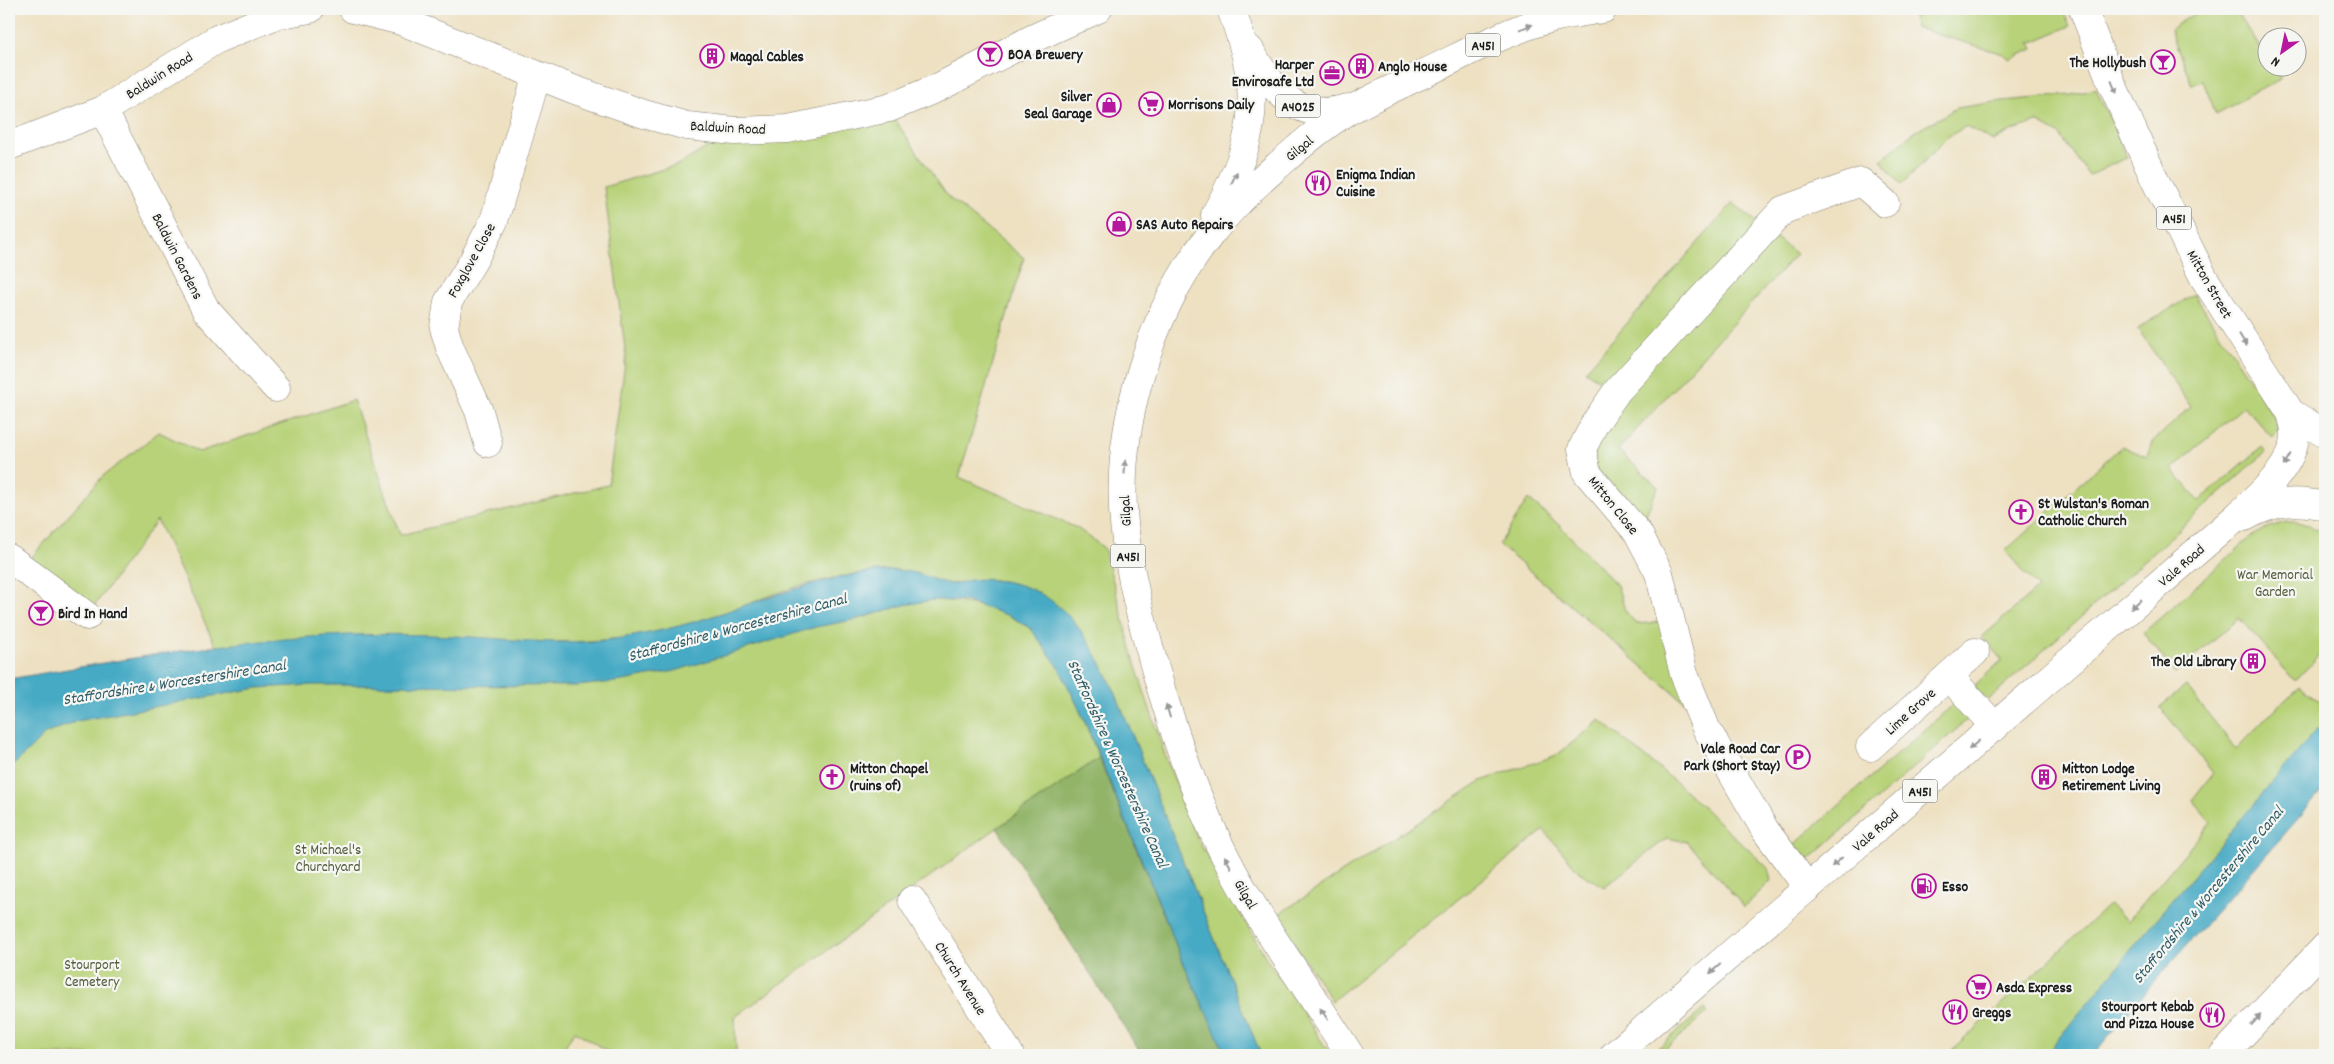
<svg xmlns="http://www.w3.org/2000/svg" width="2334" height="1064" viewBox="0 0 2334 1064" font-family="Dekko,sans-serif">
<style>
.green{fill:#b7d278;stroke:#6a774a}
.forest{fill:#91b468;stroke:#566842}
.water{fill:#46aac5;stroke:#316370}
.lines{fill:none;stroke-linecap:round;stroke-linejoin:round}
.minor-casing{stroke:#857e6f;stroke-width:29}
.major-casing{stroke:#857e6f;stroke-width:29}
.minor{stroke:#fff;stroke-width:28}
.major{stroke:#fff;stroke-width:28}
.oneway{fill:#999}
.labels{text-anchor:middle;stroke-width:4.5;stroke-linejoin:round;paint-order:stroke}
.shield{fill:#f6f6f2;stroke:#5d5d5c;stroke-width:1}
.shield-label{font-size:14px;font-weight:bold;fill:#1c1c1c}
.poi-label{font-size:15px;font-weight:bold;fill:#1c1c1c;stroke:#f6f6f2;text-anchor:start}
.street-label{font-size:15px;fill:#1c1c1c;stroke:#f6f6f2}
.park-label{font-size:15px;fill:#525c3c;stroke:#f6f6f2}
.water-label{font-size:16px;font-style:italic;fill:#2f5c68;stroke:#f6f6f2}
</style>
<rect width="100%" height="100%" fill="#f6f6f2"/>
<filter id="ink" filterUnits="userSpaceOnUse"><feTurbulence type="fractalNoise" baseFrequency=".02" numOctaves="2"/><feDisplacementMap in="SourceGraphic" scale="10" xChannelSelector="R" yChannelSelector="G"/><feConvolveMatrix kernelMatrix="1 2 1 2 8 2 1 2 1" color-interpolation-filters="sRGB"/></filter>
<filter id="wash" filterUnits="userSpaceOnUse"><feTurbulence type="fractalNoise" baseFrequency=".0096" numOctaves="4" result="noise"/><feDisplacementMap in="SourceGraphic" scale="20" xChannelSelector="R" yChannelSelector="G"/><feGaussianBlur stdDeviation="1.12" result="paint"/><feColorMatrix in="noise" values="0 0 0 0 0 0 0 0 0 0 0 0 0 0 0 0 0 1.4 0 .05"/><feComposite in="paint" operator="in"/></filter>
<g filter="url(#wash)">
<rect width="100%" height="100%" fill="#eee1c2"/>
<path class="green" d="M1911,9h151l8,17 -40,17 3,6 -23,10 -7,-5 -87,-26z
M2202,9h32l32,47v12h9l7,10 -66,36 -13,-33 -11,4 -22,-56z
M2096,89l31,68 -38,19 -29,-41 -23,-13 -26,9 -18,10 -26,-15 -18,10 -48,49 -20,-25 32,-27 44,-25 45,-7 69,-6z
M895,120l53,77 76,61 -65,219 118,51 27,20 32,119 31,94 31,79 70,121 63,94h-70l-146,-363c-25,-54 -56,-106 -121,-112 -16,-1 -25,3 -38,4 -14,0 -25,-6 -38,-10 -13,-4 -29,-5 -43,-3 -25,3 -51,9 -76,15 -25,7 -49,18 -73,26 -39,13 -82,25 -123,28 -67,6 -135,-5 -203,-5 -62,-1 -123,6 -184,12l-59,-127 -70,96 -65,-48 81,-92 56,-44 40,20 154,-52 47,135 208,-50 18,-129 -22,-169 76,-23 55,-33z
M1733,203l63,51 -178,196 40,37 -20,46 -51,-60 30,-82 -32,-20z
M2194,294l82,126 2,9 -5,9 -29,-32 -72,63 27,32 63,-54 4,5 -278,248 -14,-12 2,-4 26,-24 -20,-23 56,-49 -33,-37 117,-105 25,11 5,-15 39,-35 -53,-78z
M1528,499l31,26 58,60 8,25 11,14 35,-3 30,95 -202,-171z
M2287,522c10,0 21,-1 27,7l11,2v118l-30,32 -56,-63 -64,55 -32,-40 108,-96 18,-10z
M933,600c34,2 67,7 95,27 28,20 58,98 71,131l-102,70 -262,189 1,38h-123l-38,-24 -16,24h-550v-348l374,-47 475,-41 46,-14z
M2186,686l50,63 37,-38 27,-24 25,18v16l-181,213 -99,121h-98l162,-150 19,16 83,-99 -19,-22 21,-27 -53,-66z
M1955,703l14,15 -159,141 -9,-1 -9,-11z
M1600,720l78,64 90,84 3,13 -27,26 -57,-65 -20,-4 -63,49 -25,-15 -35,-42 -212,171 -56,-85 205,-135 76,-26z
M1704,1009l3,4 -49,42h-8z"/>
<path class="forest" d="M1099,758l84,204 43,93h-84l-145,-227z"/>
<path class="water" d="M896,570c6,1 13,1 19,3 14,3 25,11 40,11 5,0 10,-3 15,-4 7,-1 16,-1 23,0 68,5 96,57 122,112l146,363h-35l-43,-93 -99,-243 -26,-53 -28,-38 -20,-12 -45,-15 -32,-1 -29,5 -46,14 -42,8 -141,44 -52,10 -46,5 -264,-1 -56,3 -180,33 -32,13 -36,36v-91c112,-19 226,-40 340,-44 35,-1 70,-1 104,1 51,2 103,10 154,4 40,-5 80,-15 118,-28 57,-19 110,-39 171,-42z
M2325,720v68l-185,210 -47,57h-48l99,-121z"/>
</g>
<g filter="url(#ink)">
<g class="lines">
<g class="minor-casing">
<path id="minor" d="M353,9l48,12 174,69 69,24 43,12 48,5 53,-2 101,-21 48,-20 97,-50 64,-29
M103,110l103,200 70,78
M9,146l94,-36 114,-71 59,-24 34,-6
M488,443l-9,-32 -29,-63 -6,-20 4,-26 25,-41 21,-40 43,-146
M9,558l78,58
M1949,676l46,51
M1870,747l105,-95
M1808,888l-43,-58 -59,-102 -22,-54 -25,-101 -21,-40 -51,-60 -5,-24 13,-26 22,-32 166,-181 78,-28 24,21
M912,900l98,155
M2223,1055l102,-108"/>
</g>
<g class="major-casing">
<path id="major" d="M1250,50c23,41 47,73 98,58
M1215,215c43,-80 48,-120 16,-206
M2291,413l34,21
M2245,517c29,-16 49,-18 80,-11
M1350,1055c-42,-67 -90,-130 -126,-201 -28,-55 -47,-113 -65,-172 -15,-52 -30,-105 -35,-159 -9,-97 26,-211 86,-288 19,-25 42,-47 66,-68 22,-19 44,-39 69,-54 26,-15 53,-27 80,-40 40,-19 81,-42 124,-54 18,-5 36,-7 54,-10
M1614,1055l612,-529c23,-21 71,-59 69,-94 0,-6 -3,-13 -4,-19l-87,-135 -49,-98 -43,-96 -29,-75"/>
</g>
<use href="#minor" class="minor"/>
<use href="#major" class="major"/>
</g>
<defs><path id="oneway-solid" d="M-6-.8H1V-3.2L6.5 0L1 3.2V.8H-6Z" transform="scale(1.25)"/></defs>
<g class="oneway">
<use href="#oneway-solid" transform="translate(1526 27) rotate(-20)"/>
<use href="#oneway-solid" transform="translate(2114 87) rotate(67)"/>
<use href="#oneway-solid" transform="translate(1234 178) rotate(-64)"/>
<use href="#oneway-solid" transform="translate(2243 340) rotate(58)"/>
<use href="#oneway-solid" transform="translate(2287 460) rotate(120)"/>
<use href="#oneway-solid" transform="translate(1125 467) rotate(-86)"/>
<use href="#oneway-solid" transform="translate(2136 604) rotate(139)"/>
<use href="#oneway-solid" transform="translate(1168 711) rotate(-107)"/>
<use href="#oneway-solid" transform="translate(1974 745) rotate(139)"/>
<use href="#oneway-solid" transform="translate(1228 862) rotate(-119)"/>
<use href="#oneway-solid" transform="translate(1837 862) rotate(139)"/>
<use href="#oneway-solid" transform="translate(1715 969) rotate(139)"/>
<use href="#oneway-solid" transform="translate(1324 1014) rotate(-124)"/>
<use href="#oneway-solid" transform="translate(2256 1020) rotate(-47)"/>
</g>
</g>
<defs>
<g id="bar-ring" transform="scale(1.25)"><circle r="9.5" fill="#f6f6f2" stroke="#b5179e" stroke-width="1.5"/><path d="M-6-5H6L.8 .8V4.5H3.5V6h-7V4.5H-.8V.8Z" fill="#b5179e"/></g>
<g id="building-ring" transform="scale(1.25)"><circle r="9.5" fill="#f6f6f2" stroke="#b5179e" stroke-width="1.5"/><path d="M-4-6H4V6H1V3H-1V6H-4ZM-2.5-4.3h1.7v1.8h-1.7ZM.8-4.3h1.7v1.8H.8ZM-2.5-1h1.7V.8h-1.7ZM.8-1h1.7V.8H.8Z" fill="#b5179e"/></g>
<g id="office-ring" transform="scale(1.25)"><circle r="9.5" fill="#f6f6f2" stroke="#b5179e" stroke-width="1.5"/><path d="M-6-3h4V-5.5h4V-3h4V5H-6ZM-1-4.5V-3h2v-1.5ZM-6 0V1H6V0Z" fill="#b5179e"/></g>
<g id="supermarket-ring" transform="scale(1.25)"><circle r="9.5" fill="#f6f6f2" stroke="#b5179e" stroke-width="1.5"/><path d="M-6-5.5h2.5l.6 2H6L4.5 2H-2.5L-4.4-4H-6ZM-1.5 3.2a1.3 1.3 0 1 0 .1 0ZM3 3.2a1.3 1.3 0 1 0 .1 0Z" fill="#b5179e"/></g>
<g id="shop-ring" transform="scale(1.25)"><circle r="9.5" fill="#f6f6f2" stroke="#b5179e" stroke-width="1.5"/><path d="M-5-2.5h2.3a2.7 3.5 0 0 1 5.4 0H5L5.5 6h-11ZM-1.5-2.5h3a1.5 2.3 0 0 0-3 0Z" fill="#b5179e"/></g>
<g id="restaurant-ring" transform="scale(1.25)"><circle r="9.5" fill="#f6f6f2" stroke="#b5179e" stroke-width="1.5"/><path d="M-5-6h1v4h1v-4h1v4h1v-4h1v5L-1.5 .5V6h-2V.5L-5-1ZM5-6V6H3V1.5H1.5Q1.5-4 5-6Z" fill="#b5179e"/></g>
<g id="church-ring" transform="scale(1.25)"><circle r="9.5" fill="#f6f6f2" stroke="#b5179e" stroke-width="1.5"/><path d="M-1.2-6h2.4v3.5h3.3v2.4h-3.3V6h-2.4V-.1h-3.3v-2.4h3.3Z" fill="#b5179e"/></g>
<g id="parking-ring" transform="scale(1.25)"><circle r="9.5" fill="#f6f6f2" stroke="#b5179e" stroke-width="1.5"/><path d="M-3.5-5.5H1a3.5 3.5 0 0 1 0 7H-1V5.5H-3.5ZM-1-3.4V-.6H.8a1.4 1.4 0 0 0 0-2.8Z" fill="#b5179e"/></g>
<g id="fuel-ring" transform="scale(1.25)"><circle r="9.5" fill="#f6f6f2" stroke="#b5179e" stroke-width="1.5"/><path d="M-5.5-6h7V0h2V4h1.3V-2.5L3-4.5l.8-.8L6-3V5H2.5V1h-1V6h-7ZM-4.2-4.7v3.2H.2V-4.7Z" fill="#b5179e"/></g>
</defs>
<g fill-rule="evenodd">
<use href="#bar-ring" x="990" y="54"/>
<use href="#building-ring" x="712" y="56"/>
<use href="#bar-ring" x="2163" y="62"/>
<use href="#building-ring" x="1361" y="66"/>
<use href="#office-ring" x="1332" y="73"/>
<use href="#supermarket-ring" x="1151" y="104"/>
<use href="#shop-ring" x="1109" y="105"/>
<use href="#restaurant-ring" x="1318" y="183"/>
<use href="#shop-ring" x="1119" y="224"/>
<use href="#church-ring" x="2021" y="512"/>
<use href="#bar-ring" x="41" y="613"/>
<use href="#building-ring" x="2253" y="661"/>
<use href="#parking-ring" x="1798" y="757"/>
<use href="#church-ring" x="832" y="777"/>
<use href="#building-ring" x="2044" y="777"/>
<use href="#fuel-ring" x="1924" y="886"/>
<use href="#supermarket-ring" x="1979" y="987"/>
<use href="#restaurant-ring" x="1955" y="1012"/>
<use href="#restaurant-ring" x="2212" y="1015"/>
</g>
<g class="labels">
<g class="shield">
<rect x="1465.5" y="33.5" width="35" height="23" rx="4"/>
<rect x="1275.5" y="94.5" width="45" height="23" rx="4"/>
<rect x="2156.5" y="206.5" width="35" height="23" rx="4"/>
<rect x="1110.5" y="544.5" width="35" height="23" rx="4"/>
<rect x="1902.5" y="779.5" width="35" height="23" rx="4"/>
</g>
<g class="shield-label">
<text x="1483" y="50">A451</text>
<text x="1298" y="111">A4025</text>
<text x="2174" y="223">A451</text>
<text x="1128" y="561">A451</text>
<text x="1920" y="796">A451</text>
</g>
<g class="poi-label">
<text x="1008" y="59">BOA Brewery</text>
<text x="730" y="61">Magal Cables</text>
<text x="2146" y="67" text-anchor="end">The Hollybush</text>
<text x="1314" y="69" text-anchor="end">Harper<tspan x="1314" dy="17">Envirosafe Ltd</tspan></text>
<text x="1378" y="71">Anglo House</text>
<text x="1092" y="101" text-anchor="end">Silver<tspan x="1092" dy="17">Seal Garage</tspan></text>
<text x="1168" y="109">Morrisons Daily</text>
<text x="1336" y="179">Enigma Indian<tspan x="1336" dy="17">Cuisine</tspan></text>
<text x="1136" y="229">SAS Auto Repairs</text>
<text x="2038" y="508">St Wulstan's Roman<tspan x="2038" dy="17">Catholic Church</tspan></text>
<text x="58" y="618">Bird In Hand</text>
<text x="2236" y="666" text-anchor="end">The Old Library</text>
<text x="1780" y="753" text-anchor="end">Vale Road Car<tspan x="1780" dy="17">Park (Short Stay)</tspan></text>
<text x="850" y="773">Mitton Chapel<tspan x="850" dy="17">(ruins of)</tspan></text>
<text x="2062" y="773">Mitton Lodge<tspan x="2062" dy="17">Retirement Living</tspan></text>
<text x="1942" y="891">Esso</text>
<text x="1996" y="992">Asda Express</text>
<text x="2194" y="1011" text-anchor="end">Stourport Kebab<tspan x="2194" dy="17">and Pizza House</tspan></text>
<text x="1972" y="1017">Greggs</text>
</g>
<g class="street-label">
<text transform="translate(159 75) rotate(-32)" y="5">Baldwin Road</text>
<text transform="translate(728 127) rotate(3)" y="5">Baldwin Road</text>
<text transform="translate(1299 148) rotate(-40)" y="5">Gilgal</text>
<text transform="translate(178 256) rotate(63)" y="5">Baldwin Gardens</text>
<text transform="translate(471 260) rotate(-61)" y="5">Foxglove Close</text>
<text transform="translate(2210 284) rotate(60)" y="5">Mitton Street</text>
<text transform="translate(1614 505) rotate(51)" y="5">Mitton Close</text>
<text transform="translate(1125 511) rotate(-93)" y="5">Gilgal</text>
<text transform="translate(2181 565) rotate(-41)" y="5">Vale Road</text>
<text transform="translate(1910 711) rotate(-42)" y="5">Lime Grove</text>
<text transform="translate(1875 830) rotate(-41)" y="5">Vale Road</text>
<text transform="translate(1246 894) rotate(60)" y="5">Gilgal</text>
<text transform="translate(961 978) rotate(58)" y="5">Church Avenue</text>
</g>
<g class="park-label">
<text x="2275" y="579">War Memorial<tspan x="2275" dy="17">Garden</tspan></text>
<text x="328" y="854">St Michael's<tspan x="328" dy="17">Churchyard</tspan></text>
<text x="92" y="969">Stourport<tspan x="92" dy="17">Cemetery</tspan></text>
</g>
<g class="water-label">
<text transform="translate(737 626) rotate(-15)" y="6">Staffordshire &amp; Worcestershire Canal</text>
<text transform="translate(174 681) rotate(-9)" y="6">Staffordshire &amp; Worcestershire Canal</text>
<text transform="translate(1119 763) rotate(66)" y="6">Staffordshire &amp; Worcestershire Canal</text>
<text transform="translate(2207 894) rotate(-50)" y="6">Staffordshire &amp; Worcestershire Canal</text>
</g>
</g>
<rect width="2334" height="1064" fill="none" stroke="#f6f6f2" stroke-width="30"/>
<g transform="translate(2282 52) rotate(213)"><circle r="24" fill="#f6f6f2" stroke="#9f9f9c"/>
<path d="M0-4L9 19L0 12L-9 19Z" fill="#b5179e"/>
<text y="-8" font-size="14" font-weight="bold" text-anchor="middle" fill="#1c1c1c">N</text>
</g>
</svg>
